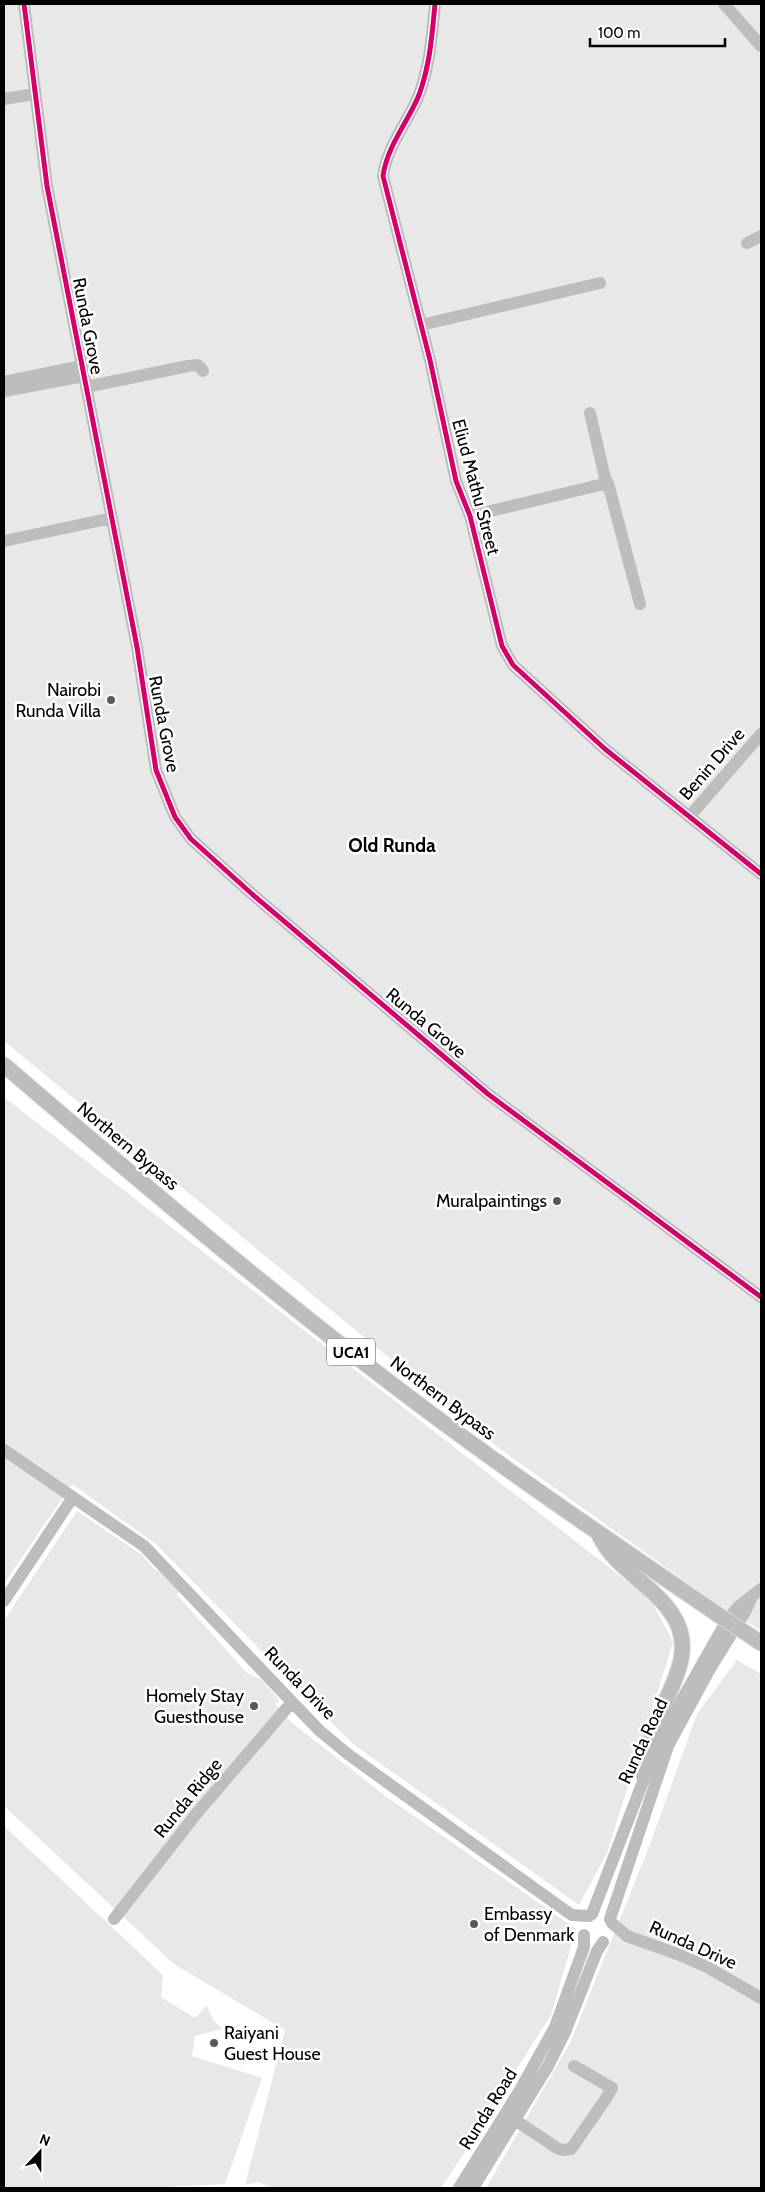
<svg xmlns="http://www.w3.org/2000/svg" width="765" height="2192" viewBox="0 0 765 2192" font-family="Cabin,sans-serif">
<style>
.green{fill:#e8e8e8}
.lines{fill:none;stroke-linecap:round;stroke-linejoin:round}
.major-casing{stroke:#dbdbdb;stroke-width:17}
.minor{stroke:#bdbdbd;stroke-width:12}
.major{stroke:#bdbdbd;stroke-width:15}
.major-bridge-casing{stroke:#dbdbdb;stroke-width:17;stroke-linecap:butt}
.major-bridge{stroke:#bdbdbd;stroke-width:15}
.cycleway-casing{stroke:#fff;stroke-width:8}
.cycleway{stroke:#d6006c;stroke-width:5}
.poi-dot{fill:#595959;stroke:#fff;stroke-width:2}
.labels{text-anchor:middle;stroke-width:5;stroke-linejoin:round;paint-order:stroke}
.shield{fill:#fff;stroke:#4c4c4c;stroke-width:1}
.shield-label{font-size:16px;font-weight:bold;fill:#000}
.street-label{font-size:18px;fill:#000;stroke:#fff}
.poi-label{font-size:18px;fill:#000;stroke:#fff;text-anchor:end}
.neighbourhood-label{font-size:19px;font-weight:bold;fill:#000;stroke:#fff}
</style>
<rect width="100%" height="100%" fill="#fff"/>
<path class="green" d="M4,4h757v1627l-48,-30 -213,-152 -496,-408z
M4,1097l647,503 22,42 -66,211 -28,52 -226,-161 -196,-199 -85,-61 -68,100z
M77,1511l65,44 14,16h6l18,21 -4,2 71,79 15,7 18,21 -5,3 16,18 93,73 192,134 -25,86 -68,107 -4,19 -9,3 -29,44h-171l-11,-6 -14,3 40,-155 -111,-66 -170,-158v-186z
M737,1660l24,14v514h-275l84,-145 79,-196 48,-133z
M4,1826l159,149 -2,22 34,21 12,-12 6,14 9,9 -27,7 -3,20 70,22 -37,106 -83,4h-138z"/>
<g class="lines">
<g class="major-casing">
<path id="major" d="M4,1065c134,115 268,229 409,335 99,75 202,144 304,214
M600,1537c16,32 52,47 72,77 20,29 7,58 -6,86 -7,15 -12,31 -18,46 -3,9 -3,21 -4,30
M746,1633l15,10"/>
</g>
<path class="minor" d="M24,4l23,182 90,461 19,123 19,47 16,22 61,55 236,200 273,203
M435,4c-3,31 -5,61 -16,91 -11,27 -32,51 -36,81l47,184 26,121 14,35 32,130 11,19 92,84 156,125
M724,4l37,42
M4,99l31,-5
M747,243l14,-7
M421,325l179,-42
M4,382l78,-16
M86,387l102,-21 10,-1 5,6
M4,391l80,-15
M590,413l16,69
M470,516l138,-33 32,121
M4,541l108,-23
M689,817l72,-83
M4,1450l140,96 148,156 28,29 29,24 217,156 6,4 17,1
M4,1601l69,-104
M592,1914l67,-174 67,-118 12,-15 23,-18
M114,1919l83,-106 95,-111
M610,1919l58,-173 43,-79 34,-55 6,-13
M612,1923l15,13 53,19 27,12 54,31
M515,2120l42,28 5,2 9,-1 34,-49 7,-12 -38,-22
M459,2188l61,-98 35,-63 29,-80v-12
M473,2188l75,-122 17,-34 32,-81 6,-9"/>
<use href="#major" class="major"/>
<g class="major-bridge-casing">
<path id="major-bridge" d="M717,1614l29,19"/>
</g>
<use href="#major-bridge" class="major-bridge"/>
<g class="cycleway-casing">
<path id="cycleway" d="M24,4l23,182 90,461 19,123 19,47 16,22 61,55 236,200 273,203
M435,4c-3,31 -5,61 -16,91 -11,27 -32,51 -36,81l47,184 26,121 14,35 32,130 11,19 92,84 156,125"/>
</g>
<use href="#cycleway" class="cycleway"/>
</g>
<g class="poi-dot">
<circle cx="111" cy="700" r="5"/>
<circle cx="557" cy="1201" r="5"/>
<circle cx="254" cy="1706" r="5"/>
<circle cx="474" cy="1924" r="5"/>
<circle cx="214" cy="2043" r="5"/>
</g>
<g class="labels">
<rect class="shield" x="327" y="1338.5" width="48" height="27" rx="4"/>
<g class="shield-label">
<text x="351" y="1358">UCA1</text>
</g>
<g class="street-label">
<text transform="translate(88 326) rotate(79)" y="6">Runda Grove</text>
<text transform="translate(476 487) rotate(75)" y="6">Eliud Mathu Street</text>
<text transform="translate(164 724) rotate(79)" y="6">Runda Grove</text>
<text transform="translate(712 764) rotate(-49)" y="6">Benin Drive</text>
<text transform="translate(426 1023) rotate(40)" y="6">Runda Grove</text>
<text transform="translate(128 1146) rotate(40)" y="6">Northern Bypass</text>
<text transform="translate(443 1398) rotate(37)" y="6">Northern Bypass</text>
<text transform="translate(300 1683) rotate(46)" y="6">Runda Drive</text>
<text transform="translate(643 1741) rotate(-65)" y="6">Runda Road</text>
<text transform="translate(188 1798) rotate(-51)" y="6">Runda Ridge</text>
<text transform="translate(693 1945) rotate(24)" y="6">Runda Drive</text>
<text transform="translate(488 2109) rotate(-58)" y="6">Runda Road</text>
</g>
<g class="poi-label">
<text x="101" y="696">Nairobi<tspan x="101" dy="21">Runda Villa</tspan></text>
<text x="547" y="1207">Muralpaintings</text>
<text x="244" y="1702">Homely Stay<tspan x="244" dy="21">Guesthouse</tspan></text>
<text x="484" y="1920" text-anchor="start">Embassy<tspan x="484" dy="21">of Denmark</tspan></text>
<text x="224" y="2039" text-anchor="start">Raiyani<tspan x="224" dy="21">Guest House</tspan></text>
</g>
<g class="neighbourhood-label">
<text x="392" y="852">Old Runda</text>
</g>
</g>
<rect width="765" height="2192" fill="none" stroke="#000000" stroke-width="10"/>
<g transform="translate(40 2152) rotate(22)" stroke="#ffffff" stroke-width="4" paint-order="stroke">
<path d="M0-4L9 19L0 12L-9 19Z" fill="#000000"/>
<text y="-8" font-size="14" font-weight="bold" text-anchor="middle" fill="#000000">N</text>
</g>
<path d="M590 38v8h135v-8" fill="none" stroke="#000000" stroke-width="2.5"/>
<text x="598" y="38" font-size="15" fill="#000000" stroke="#ffffff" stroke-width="4" paint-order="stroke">100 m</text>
</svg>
